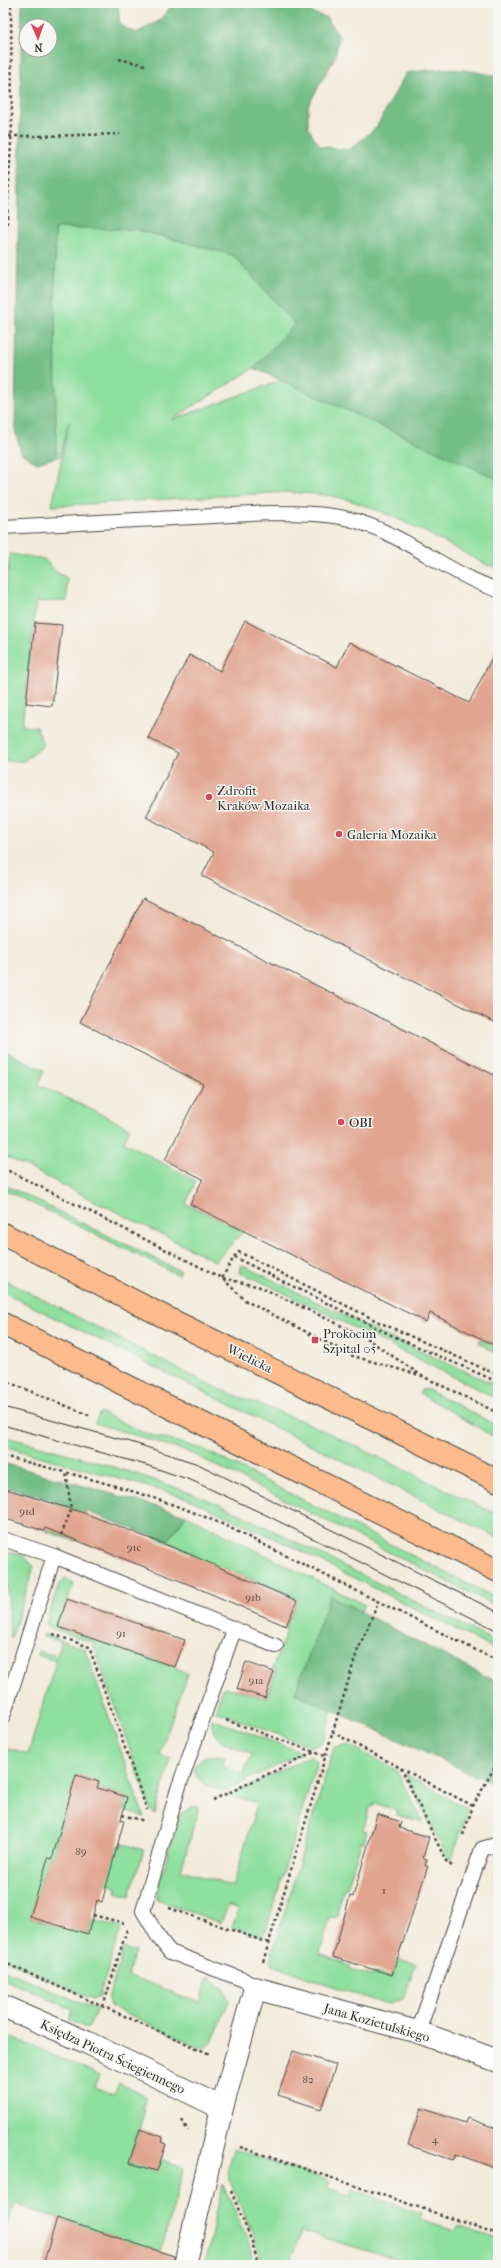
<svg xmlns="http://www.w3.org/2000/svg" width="501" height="2268" viewBox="0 0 501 2268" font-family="'IM FELL French Canon',serif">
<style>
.green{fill:#8fdf9f;stroke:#5d8565}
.forest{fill:#73be86;stroke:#4f7458;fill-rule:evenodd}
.building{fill:#e1a48f}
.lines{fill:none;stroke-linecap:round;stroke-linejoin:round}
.lane-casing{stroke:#494845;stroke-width:16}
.street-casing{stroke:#494845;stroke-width:24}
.primary-casing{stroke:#494845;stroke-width:24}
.path{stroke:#494845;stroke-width:2.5;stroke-dasharray:3 3;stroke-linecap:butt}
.lane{stroke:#fff;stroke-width:14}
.street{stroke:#fff;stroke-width:22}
.primary{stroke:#fbbb8c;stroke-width:22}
.tram{stroke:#2b2b2b;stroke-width:1}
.path-bridge{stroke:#494845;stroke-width:2.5;stroke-dasharray:3 3;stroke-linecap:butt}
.poi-dot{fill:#d1495b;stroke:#f6f6f2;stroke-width:1.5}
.labels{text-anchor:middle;stroke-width:3;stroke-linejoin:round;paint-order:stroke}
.number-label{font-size:11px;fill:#584944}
.poi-label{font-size:13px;fill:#2b2b2b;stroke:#f6f6f2;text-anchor:start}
.street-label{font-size:13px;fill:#2b2b2b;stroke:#f6f6f2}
</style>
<rect width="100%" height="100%" fill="#f6f6f2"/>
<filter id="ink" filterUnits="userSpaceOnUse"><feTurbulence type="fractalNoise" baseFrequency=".025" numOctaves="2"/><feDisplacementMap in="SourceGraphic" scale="8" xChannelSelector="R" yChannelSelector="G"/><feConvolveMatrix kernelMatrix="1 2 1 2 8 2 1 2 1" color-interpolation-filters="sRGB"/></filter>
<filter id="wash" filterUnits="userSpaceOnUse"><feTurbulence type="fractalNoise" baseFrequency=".012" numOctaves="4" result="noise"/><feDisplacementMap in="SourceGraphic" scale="16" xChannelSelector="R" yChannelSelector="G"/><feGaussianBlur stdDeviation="0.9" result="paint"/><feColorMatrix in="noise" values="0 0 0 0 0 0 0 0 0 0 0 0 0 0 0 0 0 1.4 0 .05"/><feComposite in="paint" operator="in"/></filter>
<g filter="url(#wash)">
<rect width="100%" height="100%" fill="#f3ebda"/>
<path class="green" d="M55,228l79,1 99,26 62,69 -41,44 -83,52 116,-42 211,101v88l-11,-2c-44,-23 -88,-49 -135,-64 -21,-7 -43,-7 -64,-9l-236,14 17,-84 -9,35h-4z
M10,554l34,5 12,13 11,6v23l-31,1 -14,124 15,1 6,19 -19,15h-21v-151z
M3,1050l41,20 -5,15 91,43 -6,14 72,39 -10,23 58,27 -29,30 -208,-104 -4,-4z
M3,1183l6,4 171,84 -2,4 -175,-86z
M242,1265l142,70 114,51v13l-246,-122 -13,-4z
M3,1279l211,108 96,37 188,91v23l-495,-246z
M481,1339l17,9v6l-19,-11z
M421,1390h7l70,36v13l-79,-46z
M100,1412l44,21 59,16 295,150v8l-309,-155 -94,-29z
M3,1436c77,21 154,41 227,73l268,134v8l-209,-106 -105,-48 -181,-51z
M186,1515l179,90 -4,6 -31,-15 -35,97 37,17 -9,32 -11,5 -97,-36 8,-23 12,1 31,10 10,-28 -4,-2 15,-39 -2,-1 13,-30 -78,-33 -11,25 -27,-11 10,-27 -25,-11z
M10,1552l12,3 12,11 -22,71h-2l-3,-63 -4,-1v-19z
M65,1578l9,5 -16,44 117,40 13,7 -29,81 12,4 -16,55 -4,-3 -58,-168 -43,-15 -4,-5 12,-37z
M44,1634l41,15 59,168 -20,-7 3,-13 -30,-9 2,-6 -23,-7 -7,26 -2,14h-3l-12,44 -4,-1 -18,59 40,15 1,-3 17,5 4,-14 29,7 -22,70 -7,2 -89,-40v-194l6,-17 19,6 28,-93 -19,-6 1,-4 19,5 4,-14 -19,-6z
M212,1719l91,34 -79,38c-15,-5 -29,-7 -29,-24 7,-14 17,-13 30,-9l-3,8 21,8 9,-20c-17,-8 -43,-11 -40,-35z
M349,1745l47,25 27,52 -26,-7 1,-4 -23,-8 -2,4h-3l-7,23 4,1 -3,11h-3l-14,46h-3l-7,24 2,1 -1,5 -8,-1 -10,37 30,12v4l22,6 2,-3 18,4 5,-17 19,4 -13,35 -13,5 -9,-1 -109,-38 -2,-4 64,-214z
M311,1756l6,6 -53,175 -32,-10 7,-18 -11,-4 -7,18 -64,-23v-9l23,-77 12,-7h7l-18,63 52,16 24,-83 -27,-8z
M405,1774l63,35 -16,50h-4z
M124,1844l20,6 -14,46 -14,-4 1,-5 -13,-4 12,-37 6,1z
M124,1948l11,4 -7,23 72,28 8,-26 15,11 6,13 -17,42 -6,4h-7l-89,-41 -2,-7z
M3,1969l94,41 -9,19 -20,-9 4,-11 -69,-30z
M6,2035l93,40 -5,12 20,8 5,-12 28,14 -5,12 3,1 -16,52 27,9 4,-11 24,8 -23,84 -146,-48 -12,34v-195z
M234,2149l96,32 -2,7 23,8 2,-6 69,23 -2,7 35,11 2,-5 41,13v26h-84l-113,-34 -11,34h-27l-9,-28 -25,-58 -1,-11z
M223,2185l25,55 6,25h-50z"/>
<path class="forest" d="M22,3h96l2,22 16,8 25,-13 12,-17h113l41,15 12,19 -4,20 -27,49v22l12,18 29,4 27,-22 30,-55c32,-6 61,-5 92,4v402l-244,-111 41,-44 -62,-69 -99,-26 -79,-1 1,229 -19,6 -16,-10 -6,-24zM26,26h24v24h-24z
M3,1463l183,52 -19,27 -81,-31 -11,30 -29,-10 8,-30 -51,-15z
M330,1596l168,87v103l-203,-93z"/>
<g id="blocks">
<path class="building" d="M245,621l92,46 12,-25 120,61 29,-57v378l-296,-148 12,-24 -68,-35 32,-64 -30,-15 41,-83 31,16z
M35,623l27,2 -10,81 -26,-3z
M143,898l355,179v270l-68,-34 -4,9 -236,-118 13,-25 -38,-19 38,-76 -123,-62z
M3,1488l81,25 98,38 115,50 -11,25 -98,-42 -143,-56 -1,3 -41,-13z
M67,1599l118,41 -10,27 -117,-40z
M246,1662l28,10 -9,26 -28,-9z
M76,1775l23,7 -2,6 30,9 -6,23 3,1 -22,81 -5,-2 -9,34 -58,-17 18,-59 4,1z
M377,1814l24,8 -2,6 30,9 -6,21 4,1 -2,7h3l-36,109 -59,-18 17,-61 3,1z
M293,2051l43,14 -15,44 -43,-14z
M421,2108l44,15 2,-5 31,11v40l-42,-15 -3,6 -45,-15z
M140,2129l23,8 -2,5 5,2 -9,27 -28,-8z
M57,2218l117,38 -1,9h-130z"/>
</g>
</g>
<g filter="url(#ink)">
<use href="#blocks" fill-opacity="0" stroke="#494845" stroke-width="1"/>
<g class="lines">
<g class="lane-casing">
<path id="lane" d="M3,527l267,-14c27,0 53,0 79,6 53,13 97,54 149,71
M3,1539l51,17 222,90
M234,1630l-56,159 -35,122 16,27 11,14 74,28 11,8
M3,1716l51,-160
M418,2032l64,-183 16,-5"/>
</g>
<g class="street-casing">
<path id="street" d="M3,2006l83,36 136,66
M185,2265l37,-157 33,-120 163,44 80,29"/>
</g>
<g class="primary-casing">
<path id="primary" d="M3,1234l152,78 343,169
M3,1324l495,247"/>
</g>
<path class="path" d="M494,3l4,1
M119,59l26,6
M41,136l79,-2
M3,362l2,-107 7,-131 -1,-121
M3,1168l219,110 38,9 103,49 59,40 76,37
M234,1257l5,-5 142,71 117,52
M222,1278l12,-21 157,78 107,47
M223,1279l23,22 107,55 66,19
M3,1380l88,36
M3,1456c77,20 148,37 221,69l274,136
M61,1535l10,-25 -5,-38
M3,1581l2,49
M53,1634l36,13 58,163
M226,1720l99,36
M332,1732l141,74
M401,1768l45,93 6,5
M213,1800l102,-48
M122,1815l23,6
M463,1835l10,-29 25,-45
M169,1908l100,35
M93,1915l31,8
M3,1962l207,92
M263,1962l94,-310 21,-49
M103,2007l24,-78
M182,2120l6,11
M240,2147l258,87
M231,2191l21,51 6,23"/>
<use href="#lane" class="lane"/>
<use href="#street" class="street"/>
<use href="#primary" class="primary"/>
<path class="tram" d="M3,1407l128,35 67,22 300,148
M3,1425l143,40 47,16 73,34 232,116"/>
<path class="path-bridge" d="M3,136h38"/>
</g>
</g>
<g class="poi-dot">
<circle cx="209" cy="797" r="4"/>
<circle cx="339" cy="834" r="4"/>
<circle cx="341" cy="1122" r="4"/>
<rect x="311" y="1336" width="8" height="8" rx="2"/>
</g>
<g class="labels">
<g class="number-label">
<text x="27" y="1515">91d</text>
<text x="134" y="1551">91c</text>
<text x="253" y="1601">91b</text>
<text x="121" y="1637">91</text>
<text x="256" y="1684">91a</text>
<text x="81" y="1855">89</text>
<text x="384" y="1894">1</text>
<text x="308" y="2083">82</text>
<text x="435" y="2143">4</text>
</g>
<g class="poi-label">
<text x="217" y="795">Zdrofit<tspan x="217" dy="15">Kraków Mozaika</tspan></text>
<text x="347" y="839">Galeria Mozaika</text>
<text x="349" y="1127">OBI</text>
<text x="323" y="1338">Prokocim<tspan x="323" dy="15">Szpital 05</tspan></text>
</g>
<g class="street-label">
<text transform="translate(250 1358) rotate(26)" y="5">Wielicka</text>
<text transform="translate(377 2022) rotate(16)" y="5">Jana Kozietulskiego</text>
<text transform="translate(113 2056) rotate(25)" y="5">Księdza Piotra Ściegiennego</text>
</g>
</g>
<rect width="501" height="2268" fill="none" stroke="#f6f6f2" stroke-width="16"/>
<g transform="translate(38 38) rotate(178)"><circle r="19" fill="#f6f6f2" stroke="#a5a5a2"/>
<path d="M0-3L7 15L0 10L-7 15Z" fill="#d1495b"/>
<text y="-6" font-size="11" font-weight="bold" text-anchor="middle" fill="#2b2b2b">N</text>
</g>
</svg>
